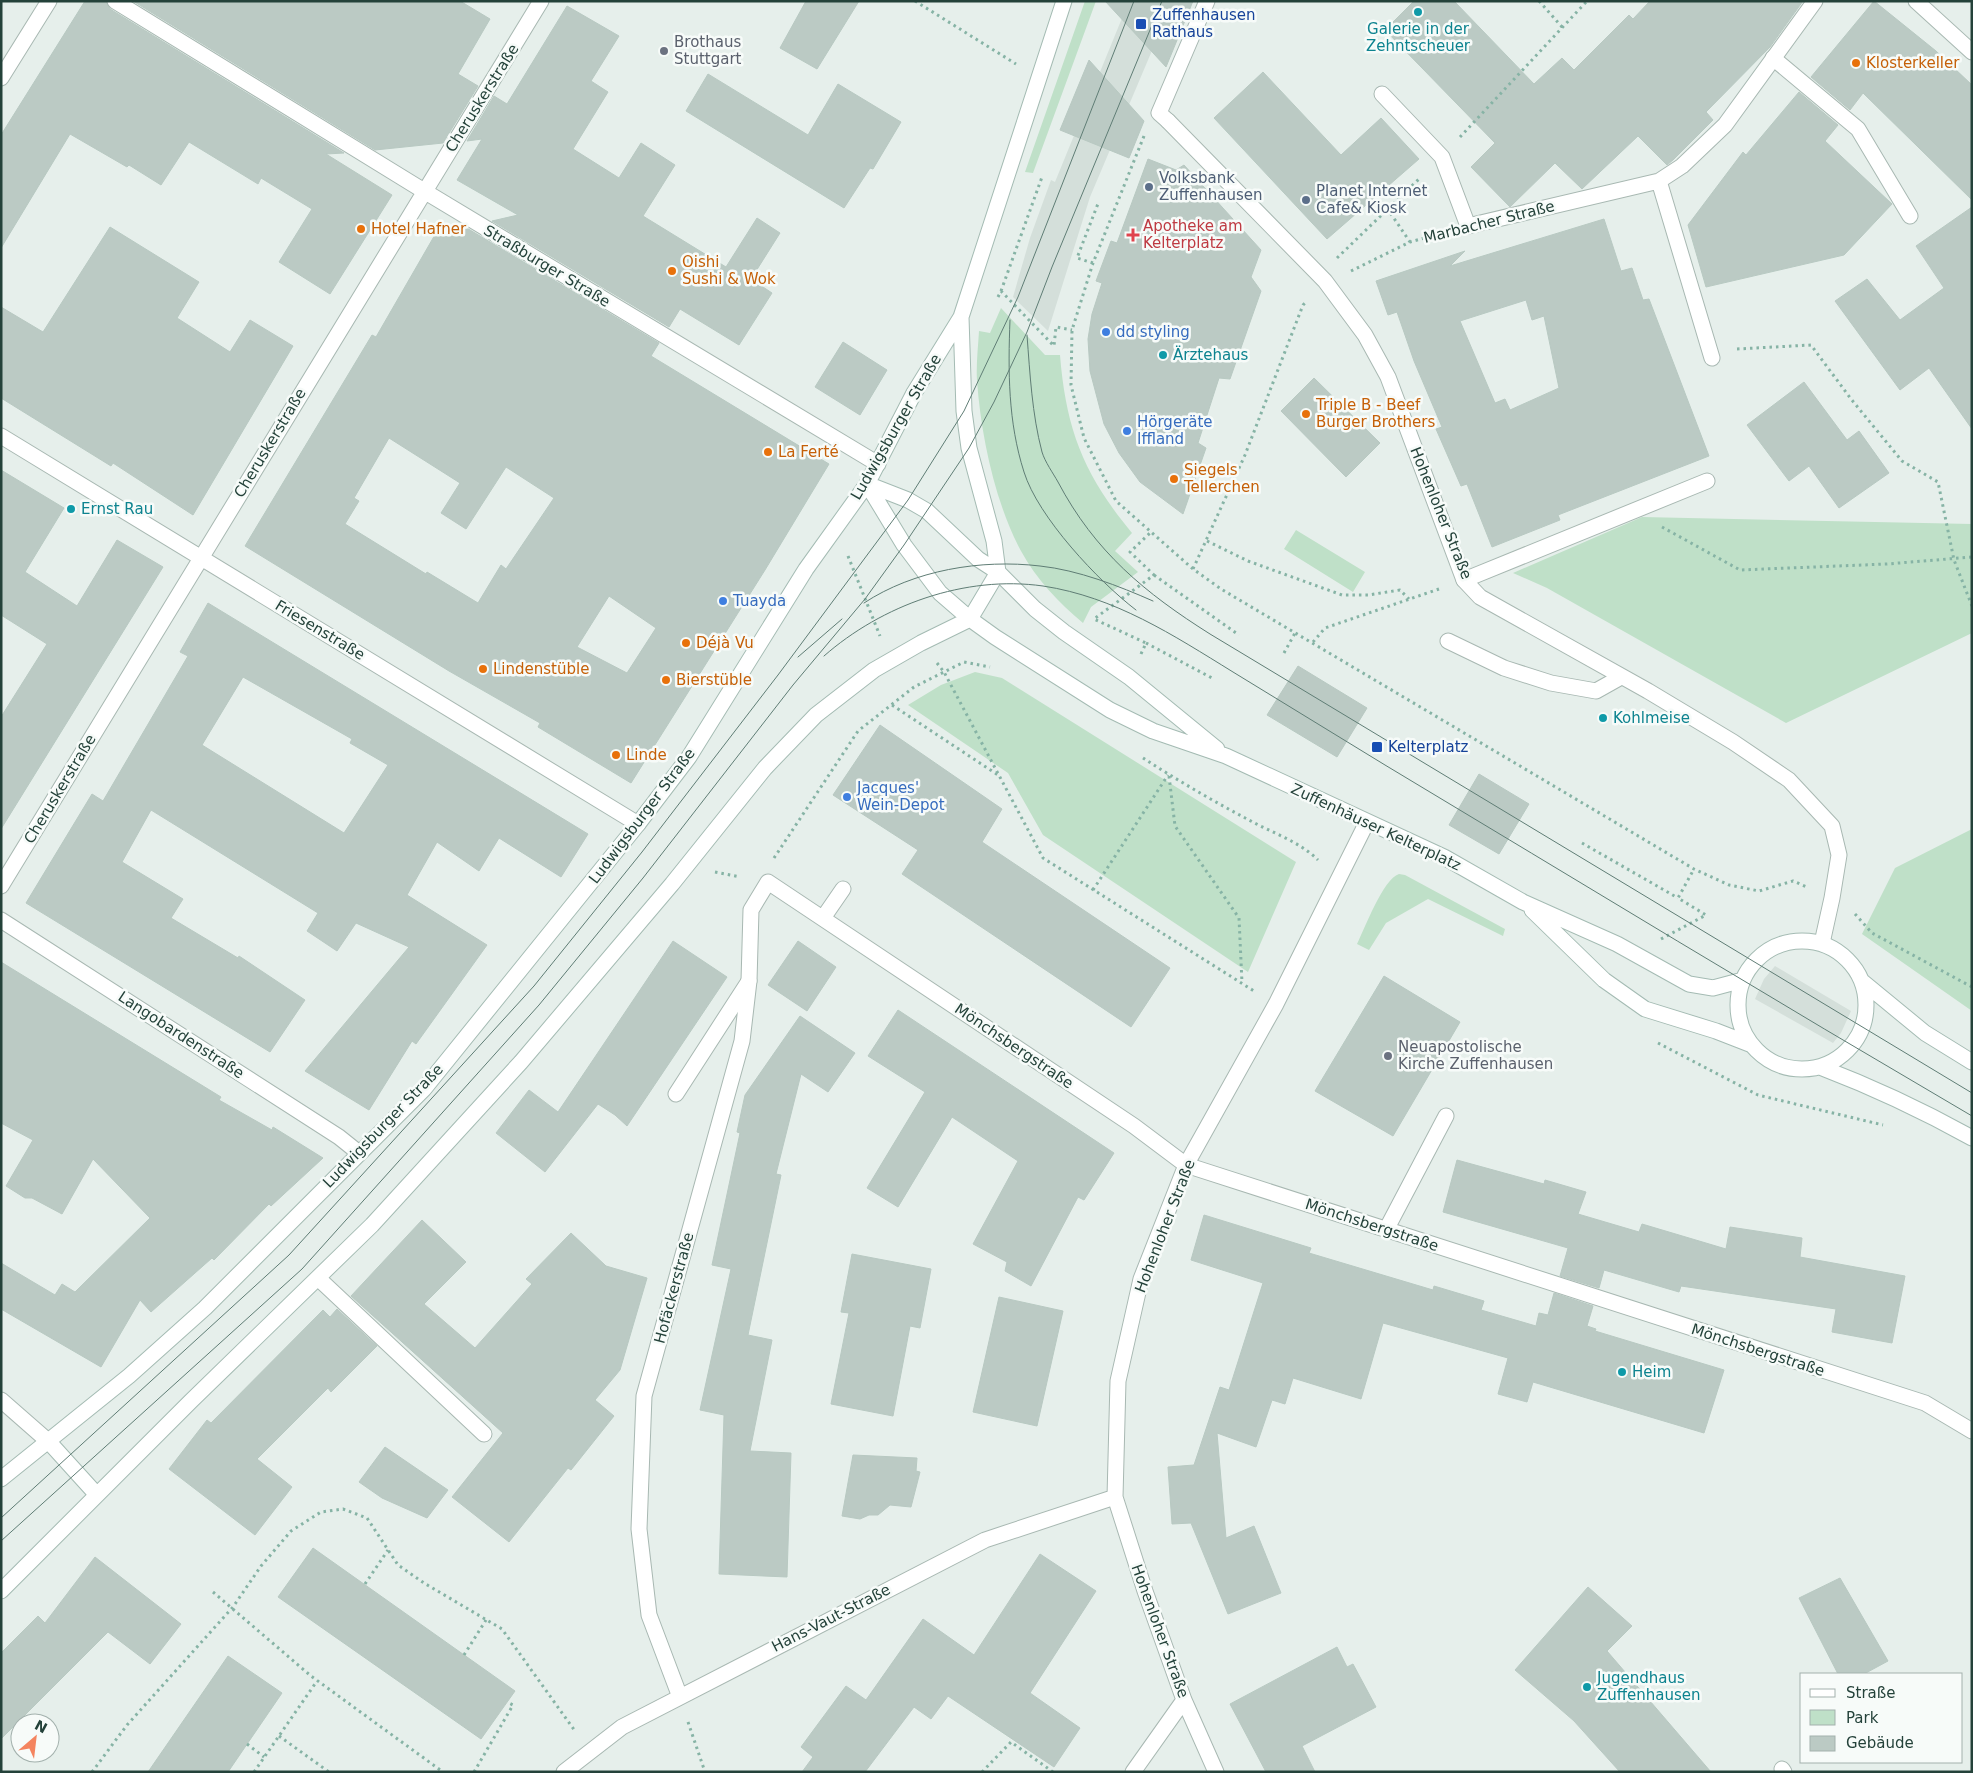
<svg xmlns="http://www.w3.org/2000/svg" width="1973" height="1773" viewBox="0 0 1973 1773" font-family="'DejaVu Sans',sans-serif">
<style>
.built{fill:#d4dfda}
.green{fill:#bfe0c8}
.building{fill:#bbcac4;stroke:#b8c9c2;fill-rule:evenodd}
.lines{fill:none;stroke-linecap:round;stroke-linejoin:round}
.lane-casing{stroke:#a8b8b2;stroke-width:17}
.street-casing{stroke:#a8b8b2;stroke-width:17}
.secondary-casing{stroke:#a4bbb3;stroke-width:17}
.path{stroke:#86b3a5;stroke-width:3;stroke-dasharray:2.5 4;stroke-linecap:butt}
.lane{stroke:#fff;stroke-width:15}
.street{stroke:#fff;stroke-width:15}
.secondary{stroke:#fff;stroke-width:15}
.tram{stroke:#5f7d75;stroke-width:1}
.culture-dot{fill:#0f9aa8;stroke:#f7fbf9;stroke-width:2}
.transit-dot{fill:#1a4fb4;stroke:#f7fbf9;stroke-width:2}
.worship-dot{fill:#6b7280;stroke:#f7fbf9;stroke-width:2}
.food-dot{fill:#e8710a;stroke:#f7fbf9;stroke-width:2}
.service-dot{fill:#5c6f8a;stroke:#f7fbf9;stroke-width:2}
.health-dot{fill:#e0444e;stroke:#f7fbf9;stroke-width:2}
.shop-dot{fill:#3f7fe0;stroke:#f7fbf9;stroke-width:2}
.labels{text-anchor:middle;stroke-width:5;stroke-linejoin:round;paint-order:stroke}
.transit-label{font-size:15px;fill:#164399;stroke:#f7fbf9;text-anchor:start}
.culture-label{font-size:15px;fill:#0d838f;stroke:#f7fbf9;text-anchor:start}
.worship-label{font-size:15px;fill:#5b616d;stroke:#f7fbf9;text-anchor:start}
.food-label{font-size:15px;fill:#c56008;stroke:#f7fbf9;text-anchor:start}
.street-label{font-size:15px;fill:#24423a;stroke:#f7fbf9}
.service-label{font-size:15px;fill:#4e5e75;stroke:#f7fbf9;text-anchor:start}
.health-label{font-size:15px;fill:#be3a42;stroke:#f7fbf9;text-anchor:start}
.shop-label{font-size:15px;fill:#366cbe;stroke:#f7fbf9;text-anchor:start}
</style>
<rect width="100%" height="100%" fill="#e6efeb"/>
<path class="built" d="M1129,1h44l-83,196 -42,134 -35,-34 17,-59 21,-58 4,2z
M1775,966l76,45 -10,22 -8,10 -78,-44 9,-20z"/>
<path class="green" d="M1085,1h11l-63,172 -8,-1z
M1001,308l44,47h15c6,75 24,120 72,178l-17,18 23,21 -47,35 -8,16c-24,-20 -47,-44 -62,-72 -26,-48 -40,-116 -44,-170 -1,-16 1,-33 2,-50l11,2z
M1642,517l330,7v109l-186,90 -239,-135 -34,-15z
M1296,530l69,42 -12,20 -69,-43z
M975,672l27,6 294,184 -48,110 -205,-137 -35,-62 -100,-68 33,-20z
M1972,829v182l-110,-77 33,-66z
M1399,874l6,1 100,54 -2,7 -75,-37 -42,24 -17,27 -12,-6c8,-16 26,-65 42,-70z"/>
<path class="building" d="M85,1h21l4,8 234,144 -18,1 66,41 -62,99 -51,-32 33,-53 -51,-31 -3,6 -69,-42 -28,43 -32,-20 -2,2 -57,-33 -69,114v-113z
M133,1h327l30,18 -32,55 20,12 -35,57 -68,7z
M806,1h53l-42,68 -37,-21z
M1105,1h88l-27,66z
M1414,1h40l80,83 28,-26 12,12 55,-55 4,4 17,-18h153l-33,46 -64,65 7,8 -40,40 -6,5 -29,-29 -56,53 -27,-26 -45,44 -39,-40 24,-24 -110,-113z
M1874,1l62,50 36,34v115l-109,-107 -13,17 -39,-33z
M567,6l52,30 -28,45 17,11 -35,57 46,29 22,-35 34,22 -32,51 83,51 31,-49 23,15 -29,46 21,14 -33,52 -59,-36 -11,18 -177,-106 26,-6 -61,-35 25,-41 -15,2 27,-45 13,8z
M1089,60l55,61 -15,37 -69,-28z
M1263,72l78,83 40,-37 38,41 -92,80 -113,-121z
M708,74l100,61 30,-51 63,38 -28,47 -3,-1 -26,40 -158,-97z
M1799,92l39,33 -13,16 67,63 -48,51 -138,32 -18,-62 55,-73 3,3z
M1148,159l28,11 8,-5 77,85 -10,27 10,14 -31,88 -11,-1 -21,65 8,5 -23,66 -43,-32 -21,-29 -15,-29 -14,-53 -2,-32 4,-25 10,-31 -6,-2 15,-40 6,2z
M1972,207v222l-43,-61 -29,22 -65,-89 32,-22 33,41 44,-32 -28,-42z
M1604,219l17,52 11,-3 11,32 6,-1 60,157 -151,59 2,5 -68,27 -25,-63 -6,2 -25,-57 6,-2 -28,-66 -17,-49 -9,3 -12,-34 89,-30 -15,15zM1526,300l6,20 12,-4 15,72 -49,22 -5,-11 -10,4 -35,-82z
M110,227l89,55 -22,36 53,34 20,-32 43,26 -100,169 -80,-52 -2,3 -110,-68v-91l42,25z
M465,227l194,116 -8,13 178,108 -64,106 -134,213 -93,-56 2,-4 -91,-52 -204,-125 127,-211 4,2 60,-104zM389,438l71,45 -19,30 25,16 40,-62 48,31 -48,71 -5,-4 -23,38 -51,-31 -1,2 -81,-50 14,-23 -5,-3zM609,596l47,32 -29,45 -50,-26z
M843,342l44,28 -27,45 -45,-28z
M1314,378l66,65 -34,34 -65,-66z
M1804,382l43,58 12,-9 30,42 -50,35 -30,-42 -20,15 -42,-56z
M1,470l63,38 -39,64 52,34 40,-66 46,27 -162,262v-112l46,-73 -46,-29z
M208,603l380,231 -27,43 -62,-39 -20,33 -42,-29 -30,53 80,50 -71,99 -4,-3 -43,69 -64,-39 104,-124 -53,-24 -19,28 -30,-20 11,-18 -167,-103 -29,52 61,37 -12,19 67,40 1,-2 66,44 -35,52 -244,-149 66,-109 11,7 85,-145 -8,-4zM243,677l109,62 -2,4 38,22 -44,68 -142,-88z
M1298,666l69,42 -30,49 -70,-42z
M880,725l122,84 -20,33 188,126 -39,59 -229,-153 16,-24 -85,-55z
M1479,774l50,30 -30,50 -50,-29z
M673,941l54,36 -100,149 -12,-11 -17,-11 -53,68 -49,-39 33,-43 29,22z
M798,941l38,26 -29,44 -39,-26z
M1,962l220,135 -2,3 53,30 1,-3 50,31 -52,48 -2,-2 -55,56 -2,-2 -61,54 -11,-12 -39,67 -100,-58v-46l54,32 7,-11 13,8 75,-74 -57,-59 -31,55 -30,-16h-7l-19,-12 27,-46 -32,-17z
M1384,976l76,46 -67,114 -78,-45z
M898,1010l216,143 -30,47 -6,-3 -47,89 -26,-15 2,-9 -34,-18 45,-83 -66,-44 -54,90 -31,-19 58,-96 -57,-36z
M800,1016l55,37 -27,39 -27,-18 -25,100 5,1 -33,160 24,5 -22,111 41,2 -4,124 -68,-3 5,-159 -24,-5 31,-141 -19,-4 28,-132 -3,-1 8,-37z
M1457,1160l87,24 1,-4 41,12 -8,22 61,18 3,-8 84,25 4,-22 72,11 -2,19 105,19 -13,67 -60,-11 4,-23 -155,-23 -2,6 -75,-22 -5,18 -39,-12 8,-28 -125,-36z
M1204,1215l107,33 -2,5 124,37 1,-4 50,15 -3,9 55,16 3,-13 9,2 6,-22 39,13 -6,20 9,3 -1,2 129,39 -20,63 -171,-51 -6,20 -29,-8 10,-36 -125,-35 -22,76 -68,-21 -8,26 -13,-4 -16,47 -39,-14 9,105 28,-12 27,67 -53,21 -37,-91 -19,1 -4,-57 26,-2 26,-78 9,3 34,-107 -72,-23z
M422,1220l44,42 -42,42 51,44 57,-64 -6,-5 45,-46 35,33 41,12 -27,92 -25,30 19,16 -43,54 -3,-2 -59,74 -57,-45 51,-64 -152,-137z
M852,1254l79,15 -11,59 -10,-2 -17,90 -62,-12 18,-91 -8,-1z
M999,1297l64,14 -26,115 -64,-14z
M337,1309l40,37 -46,46 -3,-4 -71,71 35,28 -37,48 -86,-66 38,-49 4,3 112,-113 7,7z
M385,1447l63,43 -21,28 -45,-20 -23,-16z
M853,1455l64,3 -1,13 4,1 -9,35 -21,-2 -12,10h-9l-9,4 -18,-3z
M313,1548l202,143 -34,48 -203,-142z
M1040,1554l56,37 -66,102 50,35 -26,39 -106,-71 -17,23 -17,-12 -49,65h-63l11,-15 -12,-10 45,-61 20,14 57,-81 51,36z
M95,1557l86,67 -31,40 -42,-32 -107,107v-86l37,-37 7,7z
M1840,1578l48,83 -24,13h-26l-39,-76z
M1588,1587l44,39 -25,25 104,121h-91l-46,-51 -59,-51z
M1337,1647l10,20 6,-3 23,43 -74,39 13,26h-49l-36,-68z
M228,1656l54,37 -54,79h-80z"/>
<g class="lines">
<g class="lane-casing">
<path id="lane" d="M1773,58l85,71 52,87
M1382,94l60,63 26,69
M1168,121l-9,-8 48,-112
M1464,580l243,-99
M1448,641l56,27 47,15 45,8 25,-14
M676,1094l73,-113
M1386,1230l60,-114
M319,1279l165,155"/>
</g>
<g class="street-casing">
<path id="street" d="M115,1l309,190 454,273
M1916,1l56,51
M1,78l48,-77
M1168,121l157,160 40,54 23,42 76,203 16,17 168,94 85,51 56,38 43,46 7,29 -7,43 -10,45
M1659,181l53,177
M1468,226l191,-45 23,-15 43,-41 90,-124
M1,436l637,388
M1,886l540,-885
M823,918l20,-29
M1,920l338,217 20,16
M1,1400l48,42
M680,1697l-31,-82 -10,-86 5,-133 98,-355 7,-60 2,-71 17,-28 366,244 52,39 739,238 47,28
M1782,1769l2,3
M564,1772l58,-45 363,-187 130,-43
M1133,1772l51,-72
M1216,1772l-32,-72 -39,-109 -30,-94 3,-116 23,-102 45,-114 90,-161 91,-182"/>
</g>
<g class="secondary-casing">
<path id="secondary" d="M867,484l37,61 36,48 30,26 25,18 115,73 43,21 73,25 218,101 79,45 94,42 72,40 24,4 30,-8
M867,484l41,16 19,11 51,48 20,13 37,37 29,23 65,45 88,72
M1532,910l72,70 41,29 71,22 36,14
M1738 1005a64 64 0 1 1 128 0a64 64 0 1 1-128 0Z
M1863,982l62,51 47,29
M1820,1067c55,21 100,42 152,71
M49,1442l48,53
M1,1479l128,-103 76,-68 219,-219 214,-265 51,-67 117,-188 61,-85 47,-91 47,-76 103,-316
M1,1591l190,-190 181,-176 149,-163 151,-178 93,-116 51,-53 58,-45 47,-27 49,-24 28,-47 -4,-31 -25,-93 -5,-37 -3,-94"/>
</g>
<path class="path" d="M915,1l101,63
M1539,1l23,26
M1144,136l-51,127 -21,67 -1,55 13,53 32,63 77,68 28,20 473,280 35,16 30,6 34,-10 14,6
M1460,137l127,-136
M1387,208l23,34
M1337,258l84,-81
M1093,263l-16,-5 22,-57
M1351,271l59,-29 32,-9
M1001,291l41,-114
M998,297l3,-6 53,55 2,-19 16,3
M1737,349l74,-4 40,54 51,62 36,21 16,78 18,46
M1662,527l78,43 147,-6 85,-7
M1207,541l41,20 94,34h26l32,-5 9,9
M848,556l32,80
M1193,569l52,-114 58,-150 4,-4
M1154,575l85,60
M1313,642l12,-14 114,-39
M1146,643l66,35
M1284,653l11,-20
M1141,654l5,-11 -52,-24 60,-44 -24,-23 20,-19
M937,663l7,9 99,186 211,133
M892,705l106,70
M1143,758c34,22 70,43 106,62 23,13 50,21 69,40
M1169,776l6,50 64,92 3,65
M1582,843l96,55
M774,858l84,-127 56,-44 50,-25 26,5
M715,872l25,5
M1093,890l75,-115
M1855,914l17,19 100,54
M1661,939l45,-24 -28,-17 16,-29
M1658,1043l100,52 125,30
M365,1584l23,-34
M213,1592l98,84 132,96
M464,1655l22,-35
M688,1722l17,50
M279,1736l50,36
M247,1744l17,13
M92,1772l35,-47 106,-118 28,-41 30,-35 30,-19 22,-3 24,9 31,47 26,18 78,46 73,102
M254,1772l63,-91
M474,1772l39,-67 -6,-3
M982,1772l29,-30 42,30"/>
<use href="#lane" class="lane"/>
<use href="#street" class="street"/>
<use href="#secondary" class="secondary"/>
<path class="tram" d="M1010,320c-2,51 -2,102 14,152 14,45 74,109 112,138
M1027,335c3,39 5,79 15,117 3,10 11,21 16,30 37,70 87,111 152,152l762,459
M864,603c50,-33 117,-44 176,-37 38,4 79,20 113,35
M824,656c58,-51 141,-81 219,-70 72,11 130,49 190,86 51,31 101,62 152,93 195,117 390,236 587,351
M798,657l44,-38
M1,1518l288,-263 245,-269 108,-134 136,-177 130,-175 56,-89 54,-114 116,-296
M1,1541l301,-272 237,-264 104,-127 150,-193 72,-86 39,-54 65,-97 25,-46 33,-70 25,-65 110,-266"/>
</g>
<g class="culture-dot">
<circle cx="1418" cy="12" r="5"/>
<circle cx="1163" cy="355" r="5"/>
<circle cx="71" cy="509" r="5"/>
<circle cx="1603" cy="718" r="5"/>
<circle cx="1622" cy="1372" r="5"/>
<circle cx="1587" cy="1687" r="5"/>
</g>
<g class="transit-dot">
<rect x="1135" y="18" width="12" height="12" rx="2.5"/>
<rect x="1371" y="741" width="12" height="12" rx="2.5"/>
</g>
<g class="worship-dot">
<circle cx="664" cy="51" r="5"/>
<circle cx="1388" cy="1056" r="5"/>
</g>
<g class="food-dot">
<circle cx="1856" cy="63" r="5"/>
<circle cx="361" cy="229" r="5"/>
<circle cx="672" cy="271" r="5"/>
<circle cx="1306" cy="414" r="5"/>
<circle cx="768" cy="452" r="5"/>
<circle cx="1174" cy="479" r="5"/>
<circle cx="686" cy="643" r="5"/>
<circle cx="483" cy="669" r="5"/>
<circle cx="666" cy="680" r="5"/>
<circle cx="616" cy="755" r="5"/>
</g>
<g class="service-dot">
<circle cx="1149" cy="187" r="5"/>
<circle cx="1306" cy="200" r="5"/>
</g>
<path class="health-dot" d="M1130.5 227.5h5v5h5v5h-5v5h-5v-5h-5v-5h5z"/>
<g class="shop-dot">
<circle cx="1106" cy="332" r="5"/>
<circle cx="1127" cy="431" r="5"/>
<circle cx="723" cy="601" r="5"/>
<circle cx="847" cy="797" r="5"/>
</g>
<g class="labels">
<g class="transit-label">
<text x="1152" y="20">Zuffenhausen<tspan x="1152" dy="17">Rathaus</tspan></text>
<text x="1388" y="752">Kelterplatz</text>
</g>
<g class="culture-label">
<text x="1418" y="34" text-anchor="middle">Galerie in der<tspan x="1418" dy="17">Zehntscheuer</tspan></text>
<text x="1173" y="360">Ärztehaus</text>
<text x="81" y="514">Ernst Rau</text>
<text x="1613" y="723">Kohlmeise</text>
<text x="1632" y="1377">Heim</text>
<text x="1597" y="1683">Jugendhaus<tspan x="1597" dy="17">Zuffenhausen</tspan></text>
</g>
<g class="worship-label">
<text x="674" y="47">Brothaus<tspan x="674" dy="17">Stuttgart</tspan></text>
<text x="1398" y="1052">Neuapostolische<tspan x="1398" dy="17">Kirche Zuffenhausen</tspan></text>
</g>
<g class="food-label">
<text x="1866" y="68">Klosterkeller</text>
<text x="371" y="234">Hotel Hafner</text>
<text x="682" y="267">Oishi<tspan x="682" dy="17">Sushi &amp; Wok</tspan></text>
<text x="1316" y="410">Triple B - Beef<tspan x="1316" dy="17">Burger Brothers</tspan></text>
<text x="778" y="457">La Ferté</text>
<text x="1184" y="475">Siegels<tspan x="1184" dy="17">Tellerchen</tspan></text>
<text x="696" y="648">Déjà Vu</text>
<text x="493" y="674">Lindenstüble</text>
<text x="676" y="685">Bierstüble</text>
<text x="626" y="760">Linde</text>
</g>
<g class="street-label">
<text transform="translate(482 98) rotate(-58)" y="5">Cheruskerstraße</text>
<text transform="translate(1489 222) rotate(-14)" y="5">Marbacher Straße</text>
<text transform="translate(547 266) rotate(31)" y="5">Straßburger Straße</text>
<text transform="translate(896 427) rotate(-60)" y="5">Ludwigsburger Straße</text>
<text transform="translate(270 443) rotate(-59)" y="5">Cheruskerstraße</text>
<text transform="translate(1441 513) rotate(68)" y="5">Hohenloher Straße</text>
<text transform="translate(320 630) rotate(31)" y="5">Friesenstraße</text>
<text transform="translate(60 789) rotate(-59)" y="5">Cheruskerstraße</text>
<text transform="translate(642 816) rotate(-53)" y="5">Ludwigsburger Straße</text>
<text transform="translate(1376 827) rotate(25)" y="5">Zuffenhäuser Kelterplatz</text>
<text transform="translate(181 1035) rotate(33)" y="5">Langobardenstraße</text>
<text transform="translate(1014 1046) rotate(34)" y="5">Mönchsbergstraße</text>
<text transform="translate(383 1126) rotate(-46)" y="5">Ludwigsburger Straße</text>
<text transform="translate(1372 1225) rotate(18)" y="5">Mönchsbergstraße</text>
<text transform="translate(1165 1226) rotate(-69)" y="5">Hohenloher Straße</text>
<text transform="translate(674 1288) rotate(-75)" y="5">Hofäckerstraße</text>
<text transform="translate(1758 1350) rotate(18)" y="5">Mönchsbergstraße</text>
<text transform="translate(831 1618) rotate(-27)" y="5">Hans-Vaut-Straße</text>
<text transform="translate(1160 1631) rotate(70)" y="5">Hohenloher Straße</text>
</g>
<g class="service-label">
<text x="1159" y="183">Volksbank<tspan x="1159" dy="17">Zuffenhausen</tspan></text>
<text x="1316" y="196">Planet Internet<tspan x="1316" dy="17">Cafe&amp; Kiosk</tspan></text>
</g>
<g class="health-label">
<text x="1143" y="231">Apotheke am<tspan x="1143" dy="17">Kelterplatz</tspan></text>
</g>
<g class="shop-label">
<text x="1116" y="337">dd styling</text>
<text x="1137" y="427">Hörgeräte<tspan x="1137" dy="17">Iffland</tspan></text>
<text x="733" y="606">Tuayda</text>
<text x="857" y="793">Jacques'<tspan x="857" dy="17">Wein-Depot</tspan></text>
</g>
</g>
<rect width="1973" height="1773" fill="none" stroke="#24423a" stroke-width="5"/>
<rect x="1800" y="1673" width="162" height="90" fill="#f7fbf9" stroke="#a3b1ad"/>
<rect x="1810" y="1689" width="25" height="8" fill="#ffffff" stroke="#a3b1ad"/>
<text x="1846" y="1698" font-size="15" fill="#24423a">Straße</text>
<rect x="1810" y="1710" width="25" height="15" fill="#bfe0c8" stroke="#a3b1ad"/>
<text x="1846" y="1723" font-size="15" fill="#24423a">Park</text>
<rect x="1810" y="1736" width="25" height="15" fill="#bbcac4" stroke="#a3b1ad"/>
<text x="1846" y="1748" font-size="15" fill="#24423a">Gebäude</text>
<g transform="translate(35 1738) rotate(28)"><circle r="24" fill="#f7fbf9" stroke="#a3b1ad"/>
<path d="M0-4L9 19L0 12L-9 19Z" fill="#f4845f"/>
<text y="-8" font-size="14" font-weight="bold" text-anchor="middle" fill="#24423a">N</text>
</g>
</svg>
